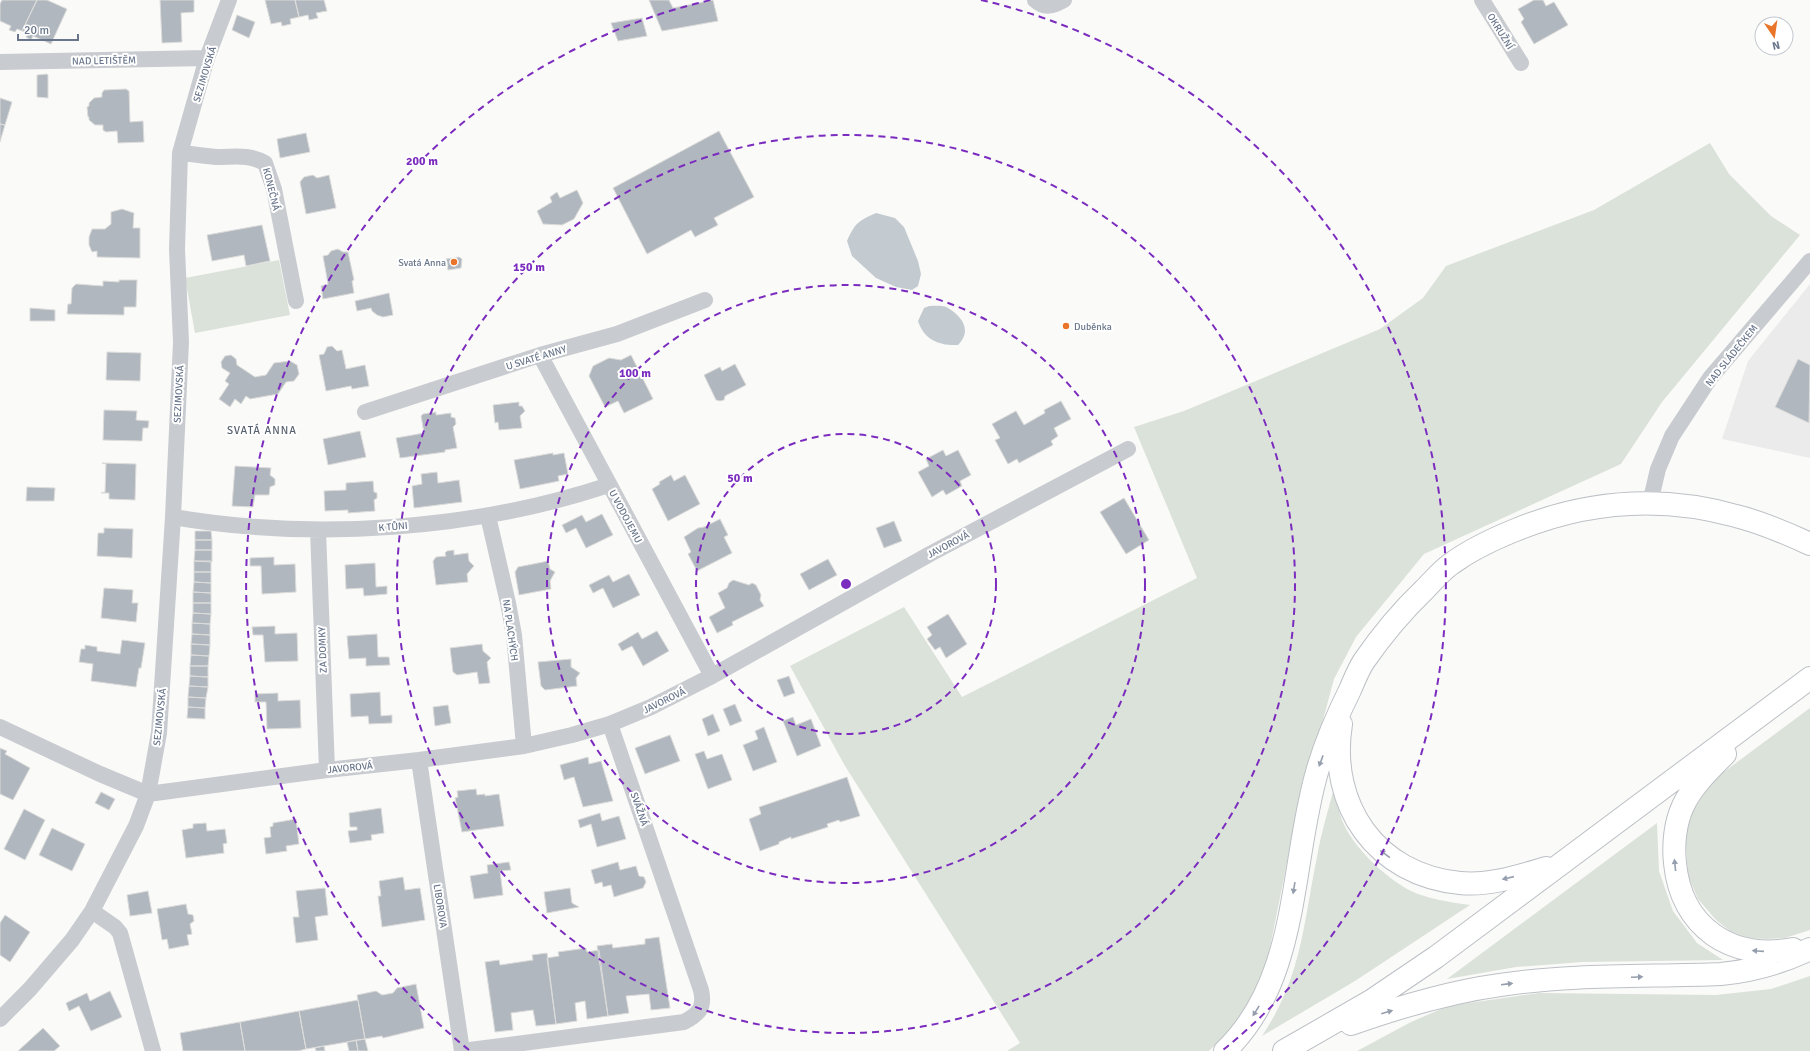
<svg xmlns="http://www.w3.org/2000/svg" width="1810" height="1051" viewBox="0 0 1810 1051" font-family="Signika,sans-serif">
<style>
.built{fill:#ebebeb}
.green{fill:#dbe2d9}
.water{fill:#c3cbd1}
.building{fill:#b1b7bf;stroke:#dcdcda}
.lines{fill:none;stroke-linecap:round;stroke-linejoin:round}
.secondary-casing{stroke:#bcc0c6;stroke-width:24}
.minor{stroke:#c8cbcf;stroke-width:16}
.secondary{stroke:#fff;stroke-width:22}
.oneway{fill:#959ead}
.ring{fill:none;stroke:#7b2cbf;stroke-width:2;stroke-dasharray:7 5}
.poi-dot{fill:#e87529;stroke:#fff;stroke-width:1.5}
.labels{text-anchor:middle;stroke-width:4;stroke-linejoin:round;paint-order:stroke}
.street-label{font-size:10px;fill:#68758a;stroke:#fff}
.poi-label{font-size:10px;fill:#68758a;stroke:#fff;text-anchor:end}
.neighbourhood-label{font-size:11px;letter-spacing:1px;fill:#56606e;stroke:#fff}
.centre{fill:#7b2cbf;stroke:#fff;stroke-width:2}
.ring-label{font-size:12px;text-anchor:middle;font-weight:bold;fill:#7b2cbf;stroke:#fff;stroke-width:4;stroke-linejoin:round;paint-order:stroke}
</style>
<rect width="100%" height="100%" fill="#fafaf8"/>
<path class="built" d="M1810,284v174l-88,-19 26,-78z"/>
<path class="green" d="M1710,143l19,31 42,42 29,19 -138,167 -41,62 -197,90 -68,83 -22,42 -40,149 -28,139 -14,32 -15,24 -28,28h-202l13,-8 -175,-277 -55,-100 114,-59 58,90 235,-119 -63,-151 50,-16 196,-82 43,-31 23,-32 148,-56z
M279,260l11,55 -95,18 -10,-55z
M1810,708v222l-25,8 -18,1 -19,-1 -18,-7 -14,-11 -18,-21 -10,-23 -3,-46 6,-17 22,-33z
M1335,784c2,10 2,21 5,30 8,29 44,63 71,77 14,7 42,12 59,14l-115,76 -93,55c40,-60 41,-111 55,-179 4,-24 12,-49 18,-73z
M1657,823l2,48 14,40 24,32 26,17 -141,2 -66,5 -69,12z
M1810,976v75h-453l54,-29 37,-16 91,-13 177,2 55,-6z"/>
<path class="water" d="M876,213l19,5 9,9 14,34 3,13 -3,12 -6,4 -16,-3 -20,-9 -24,-22 -5,-15c8,-18 11,-20 29,-28z
M929,306c5,0 15,-1 19,2 15,9 24,23 10,37 -18,1 -34,-5 -40,-24l6,-13z"/>
<path class="building" d="M2,0h35l-15,31 -5,-2 -2,3 -6,-2 2,-4 -11,-5v-17z
M37,0h10l20,9 -16,35 -18,-8 -2,4 -5,-3 2,-4 -6,-2z
M160,0h34v12l-13,1 1,29 -20,1z
M265,0h30l4,17 -9,2 1,5 -9,2 -1,-4 -10,2z
M295,0h29l3,11 -11,2 2,5 -9,2 -1,-5 -9,2z
M649,0h20l4,8 40,-8 5,21 -56,10z
M1534,0h9l3,6 8,-4 14,23 -34,19 -13,-22 3,-3 -6,-10z
M237,15l18,7 -6,16 -17,-8z
M642,18l5,18 -29,5 -7,-18z
M47,74l1,1v23l-11,-1v-22z
M126,89l3,2 1,31 13,-1 1,21 -26,1 -1,-12 -11,1 -3,-2v-5h-8l-6,-5v-3h-1l-1,-10 2,-1v-3l5,-5 8,-1v-4l2,-3z
M0,98l12,4 -7,23 -5,-1z
M0,124l5,1 -5,17z
M719,131l35,66 -40,21 4,7 -23,12 -4,-7 -44,24 -34,-66z
M306,133l4,19 -30,6 -3,-19z
M313,175l4,3 12,-3 7,33 -30,6 -6,-32 4,-5z
M577,190l6,13 -9,16 -12,6 -19,-1 -6,-13 15,-9 -2,-5 7,-5 3,6z
M122,209l12,4 -1,15h7v30l-43,-1v-6l-5,1 -3,-7v-8l3,-8h13l6,-5v-12z
M262,225l8,36 -24,5 -2,-11 -32,6 -5,-26z
M338,249l5,3h5l6,28 -2,1 2,12 -31,6 -2,-13 7,-2 -5,-28 5,-1 3,-4z
M459,257l3,2 -1,9 -13,2 -2,-11z
M119,280h18l-1,27h-12v8l-57,-1 1,-10h3l1,-16 4,-4 27,2v-5l16,1z
M389,293l4,22 -10,2 -6,-2 -5,-4 -1,-3 -14,3 -2,-10z
M30,308l25,2v11h-25z
M332,346l5,5 5,-1 4,19 19,-4 4,21 -17,3 -1,-3 -25,5 -7,-36 5,-1 3,-7z
M107,352l34,1 -1,28 -34,-1z
M231,355l5,4 1,6 18,12 11,-2 8,-12 16,-2 7,4 2,9 -5,7 -8,1 -8,12 -28,5 -4,-3 -5,8 -6,-5 -5,8 -11,-8 10,-15 -4,-3 5,-8 -8,-5 -1,-6 4,-6z
M631,355l22,44 -29,14 -6,-12 -13,6 -16,-31 4,-10 16,-8 12,2z
M1798,359l12,6 -1,58 -34,-16z
M735,364l11,21 -21,11 -1,4 -4,1 -4,-1 -12,-25 16,-8 2,4z
M1061,401l10,18 -17,9 4,8 -7,5 2,4 -34,18 -2,-4 -9,5 -13,-24 5,-2 -8,-14 24,-13 8,14 21,-12 -1,-3z
M519,402v4h3l3,5 -5,5 2,12 -23,2 -1,-8 -3,1 -2,-18z
M104,410l33,1 -1,9 13,1 -1,7h-5l-1,13 -39,-1z
M436,412v3l15,-2v4l4,1 1,6 -3,3 4,21 -12,2v2l-45,6 -4,-20 28,-5 -3,-17 2,-2z
M360,431l6,26 -38,8 -5,-26z
M943,450l3,6 12,-6 13,25 -11,6 2,5 -16,9 -3,-5 -11,7 -14,-25 11,-6 -3,-7z
M553,453v2l11,-2 4,21 -10,2 1,5 -39,8 -6,-29z
M102,463l34,1 -1,36 -26,-1v-6h-8l4,-1 1,-28z
M235,466l36,2 -1,7 5,4v6l-5,2 -1,8h-14l-2,12 -21,-1z
M437,472l1,11 21,-3 3,22 -48,6 -2,-22 10,-2 -1,-10z
M671,475l3,6 11,-6 15,29 -32,17 -16,-32 8,-5 -1,-2z
M373,481l1,11 3,1v5l-3,2 1,11 -27,2v-3l-23,1 -1,-20 22,-1v-7z
M27,487l28,1 -1,13h-28z
M1124,498l25,42 -23,14 -26,-42z
M602,514l11,21 -27,13 -10,-20 -10,5 -4,-8 20,-10 4,7z
M720,519l8,16 -4,2 8,16 -35,18 -9,-17 3,-2 -7,-15 14,-9 6,-1z
M894,521l8,20 -18,7 -8,-20z
M104,528l29,1 -1,29 -35,-2 1,-23h6z
M195,531h16l1,9h-17z
M195,540h17v10h-17z
M195,550h17v12l-18,-1z
M454,550v5l14,-2 1,8 5,5 -7,8 1,8 -32,3 -3,-24 3,-4 10,-1 -1,-3 2,-2z
M274,557v8l21,-1 1,28 -34,2 -1,-28h-11v-8z
M828,559l9,16 -28,15 -9,-16z
M194,561h17v11h-17z
M548,561l2,8 5,3 -5,9 1,8 -32,6 -4,-23 3,-5z
M375,563l1,24 11,-1v8l-23,2 -1,-8 -17,1 -1,-24z
M194,572h17v11l-17,-1z
M629,574l11,21 -27,13 -10,-20 -10,5 -4,-8 20,-10 4,7z
M733,580l16,5 3,-2 4,2 5,10 -1,5 4,6 -32,16 1,3 -16,8 -8,-16 16,-9 -7,-15 9,-5 2,-5z
M194,582l17,1v10l-18,-1z
M104,588l29,2 -1,13h6l-2,19 -35,-4z
M193,592l18,1v10h-18z
M193,603h18v11l-18,-1z
M193,613l18,1 -1,10 -18,-1z
M948,614l19,30 -21,14 -6,-11 -5,3 -8,-11 5,-4 -5,-8z
M192,623l18,1v11l-18,-1z
M275,626v8l22,-1 1,28 -33,1 -2,-27h-10l-1,-8z
M657,631l12,20 -26,15 -11,-20 -10,5 -4,-7 20,-12 4,7z
M192,634l18,1v10l-19,-1z
M377,634l1,23h11l1,8 -24,1v-8l-17,1 -2,-23z
M122,640l23,3 -4,25h-2l-3,19 -45,-6 2,-17 -14,-2 2,-13h4v-4l12,2v4l23,3z
M191,644l19,1 -1,11 -18,-1z
M482,644l1,7 8,7 -4,4 3,21 -11,1 -2,-12 -20,3 -4,-3 -3,-24z
M191,655l18,1 -1,10h-18z
M571,659v8l9,6 -4,5 1,8 -32,4 -4,-4 -3,-24z
M190,666h18v11l-18,-1z
M190,676l18,1v10l-19,-1z
M789,676l6,17 -11,4 -7,-17z
M189,686l19,1 -2,11 -18,-1z
M380,692l1,24 11,-1v8l-23,1 -1,-8 -17,1 -1,-23z
M278,693v8l22,-1 1,28 -34,1 -1,-27h-11v-8z
M188,697l18,1 -1,10 -17,-1z
M735,704l7,17 -12,5 -7,-17z
M448,705l3,18 -16,3 -2,-19z
M188,707l17,1v11l-18,-1z
M713,714l7,17 -12,5 -6,-17z
M793,717l3,8 15,-6 10,27 -24,10 -14,-35z
M764,727l13,35 -24,9 -10,-26 15,-6 -3,-8z
M670,735l10,26 -35,13 -10,-26z
M0,748l7,3 -2,3 25,14 -17,32 -13,-6z
M704,751l3,8 15,-5 10,26 -24,9 -13,-35z
M588,757l1,7 12,-3 12,40 -30,6 -9,-30 -10,3 -4,-15z
M847,777l13,39 -20,6 -1,-2 -12,4 1,3 -37,12v-2l-12,5v2l-19,7 -11,-32 12,-5 -2,-7z
M476,789l1,6 8,-1v2l14,-2 5,32 -42,6 -7,-34 3,-1 -1,-6z
M101,792l14,7 -6,11 -14,-7z
M381,808l3,25 -13,2 1,5 -22,3 -2,-12 9,-1v-3h-7l-1,-14z
M24,809l21,11 -20,40 -21,-11z
M600,813l2,8 17,-5 7,23 -29,8 -6,-23 -11,4 -2,-8z
M296,819l3,25 -13,2 1,5 -21,3 -2,-16 7,-1 -1,-10 3,-1v-3z
M206,823l1,8 18,-2 2,14 -4,1 1,9 -38,5 -4,-28 11,-2v-4z
M52,828l33,16 -13,27 -33,-16z
M509,862l2,8 -11,1 3,24 -29,4 -4,-23 18,-3 -1,-8z
M618,862l2,8 16,-4 3,10 5,1 2,5 -3,6 -29,9 -3,-12 -8,2 -1,-5 -7,2 -4,-14z
M403,877l2,13 15,-2 5,32 -43,7 -4,-31h3l-2,-15z
M325,888l3,27 -13,2 3,23 -22,3 -3,-26h6l-3,-26z
M570,888l2,15 7,4 -32,6 -3,-21z
M148,891l4,22 -22,3 -3,-21z
M186,904l2,10 5,1 1,6 -4,3 2,10 -5,1 2,10 -20,4 -2,-10 -5,1 -5,-31z
M5,915l25,17 -20,30 -10,-7v-32z
M659,937l11,71 -19,2 -2,-16 -23,2 3,17 -21,3 -11,-70 15,-2 1,4 32,-4v-5z
M586,948l1,4 12,-2 9,66 -21,3 -2,-18 -10,2 2,18 -21,3 -9,-66 12,-2 -1,-4z
M547,953l9,71 -20,2 -3,-16 -22,3 2,17 -18,2 -10,-70 14,-2 1,5 33,-5 -1,-5z
M416,984l8,44 -41,10 -1,-2 -17,3 -8,-44 19,-4 6,4 11,-2 4,-5z
M110,991l12,26 -31,14 -12,-25 -10,5 -3,-8 21,-10 3,8z
M358,1000l7,39 -59,10 -7,-38z
M299,1011l7,38 -8,2h-53l-5,-29z
M240,1022l5,29h-62l-3,-18z
M43,1028l17,18 -6,5h-36z
M365,1039l3,12h-10l-2,-11z
M356,1040l2,11h-9l-2,-9z
M324,1046l1,5h-9l-1,-3z"/>
<g class="lines">
<g class="secondary-casing">
<path id="secondary" d="M1341,724c-13,81 35,151 119,159 29,3 59,-7 86,-15
M1725,754c-15,15 -33,32 -42,52 -8,17 -10,39 -8,57 6,64 56,98 118,86
M1351,1024c48,-17 98,-32 149,-39 73,-11 147,-8 221,-11 32,-3 60,-11 89,-25
M1225,1051c75,-72 65,-186 92,-279 8,-28 20,-56 33,-82 4,-9 8,-20 14,-29 18,-26 38,-50 60,-71 9,-9 17,-19 27,-26 19,-14 40,-24 62,-33 72,-30 148,-36 223,-15 25,6 50,17 74,28
M1284,1051l87,-50 65,-44 374,-279"/>
</g>
<path class="minor" d="M1035,0c10,9 18,6 29,0
M1482,0l39,63
M0,62l207,-4
M180,153c12,1 25,3 37,4 19,0 31,-3 48,6l9,26 22,112
M540,355l172,321
M365,412l175,-57 77,-21 88,-34
M1650,503l8,-34 14,-33 38,-58 100,-117
M488,516l20,87 6,32 10,111
M173,517c142,24 300,13 436,-32
M318,530l9,240
M0,727l100,47 48,20 179,-24 92,-10 105,-14 48,-11 38,-11 41,-17 61,-31 218,-122 198,-105
M419,760l43,291
M92,911l23,16 5,6 33,118
M0,1019l30,-30 42,-49 20,-29 44,-85 12,-32 11,-61 14,-216 8,-175 -4,-93 3,-96 27,-95 22,-58
M462,1051l222,-29c15,-8 21,-14 17,-32l-91,-266"/>
<use href="#secondary" class="secondary"/>
</g>
<defs><path id="oneway-solid" d="M-6-.8H1V-3.2L6.5 0L1 3.2V.8H-6Z"/></defs>
<g class="oneway">
<use href="#oneway-solid" transform="translate(1321 761) rotate(110)"/>
<use href="#oneway-solid" transform="translate(1385 854) rotate(-144)"/>
<use href="#oneway-solid" transform="translate(1675 865) rotate(-96)"/>
<use href="#oneway-solid" transform="translate(1508 878) rotate(167)"/>
<use href="#oneway-solid" transform="translate(1294 888) rotate(99)"/>
<use href="#oneway-solid" transform="translate(1758 951) rotate(-176)"/>
<use href="#oneway-solid" transform="translate(1637 977) rotate(-2)"/>
<use href="#oneway-solid" transform="translate(1507 984) rotate(-7)"/>
<use href="#oneway-solid" transform="translate(1256 1011) rotate(122)"/>
<use href="#oneway-solid" transform="translate(1387 1012) rotate(-16)"/>
</g>
<g class="ring">
<circle cx="846" cy="584" r="150"/>
<circle cx="846" cy="584" r="299"/>
<circle cx="846" cy="584" r="449"/>
<path d="M469 1050A599 599 0 0 1 711 0M981 0A599 599 0 0 1 1223 1050"/>
</g>
<g class="poi-dot">
<circle cx="454" cy="262" r="4"/>
<circle cx="1066" cy="326" r="4"/>
</g>
<g class="labels">
<g class="street-label">
<text transform="translate(1501 31) rotate(58)" y="4">OKRUŽNÍ</text>
<text transform="translate(104 60) rotate(-1)" y="4">NAD LETIŠTĚM</text>
<text transform="translate(204 74) rotate(-73)" y="4">SEZIMOVSKÁ</text>
<text transform="translate(272 189) rotate(76)" y="4">KONEČNÁ</text>
<text transform="translate(1731 355) rotate(-51)" y="4">NAD SLÁDEČKEM</text>
<text transform="translate(536 357) rotate(-17)" y="4">U SVATÉ ANNY</text>
<text transform="translate(178 394) rotate(-87)" y="4">SEZIMOVSKÁ</text>
<text transform="translate(626 516) rotate(62)" y="4">U VODOJEMU</text>
<text transform="translate(393 526) rotate(-5)" y="4">K TŮNI</text>
<text transform="translate(948 544) rotate(-28)" y="4">JAVOROVÁ</text>
<text transform="translate(511 630) rotate(82)" y="4">NA PLACHÝCH</text>
<text transform="translate(322 650) rotate(-92)" y="4">ZA DOMKY</text>
<text transform="translate(664 700) rotate(-26)" y="4">JAVOROVÁ</text>
<text transform="translate(159 717) rotate(-84)" y="4">SEZIMOVSKÁ</text>
<text transform="translate(350 767) rotate(-6)" y="4">JAVOROVÁ</text>
<text transform="translate(640 809) rotate(71)" y="4">SVÁŽNÁ</text>
<text transform="translate(441 906) rotate(81)" y="4">LIBOROVA</text>
</g>
<g class="poi-label">
<text x="446" y="266">Svatá Anna</text>
<text x="1074" y="330" text-anchor="start">Duběnka</text>
</g>
<g class="neighbourhood-label">
<text x="262" y="434">SVATÁ ANNA</text>
</g>
</g>
<circle cx="846" cy="584" r="6" class="centre"/>
<g class="ring-label">
<text x="422" y="165">200 m</text>
<text x="529" y="271">150 m</text>
<text x="635" y="377">100 m</text>
<text x="740" y="482">50 m</text>
</g>
<g transform="translate(1774 36) rotate(167)"><circle r="19" fill="#ffffff" stroke="#c3c8d0"/>
<path d="M0-3L7 15L0 10L-7 15Z" fill="#e87529"/>
<text y="-6" font-size="11" font-weight="bold" text-anchor="middle" fill="#68758a">N</text>
</g>
<path d="M18 34v6h60v-6" fill="none" stroke="#68758a" stroke-width="2"/>
<text x="24" y="34" font-size="12" fill="#68758a" stroke="#ffffff" stroke-width="3" paint-order="stroke">20 m</text>
</svg>
